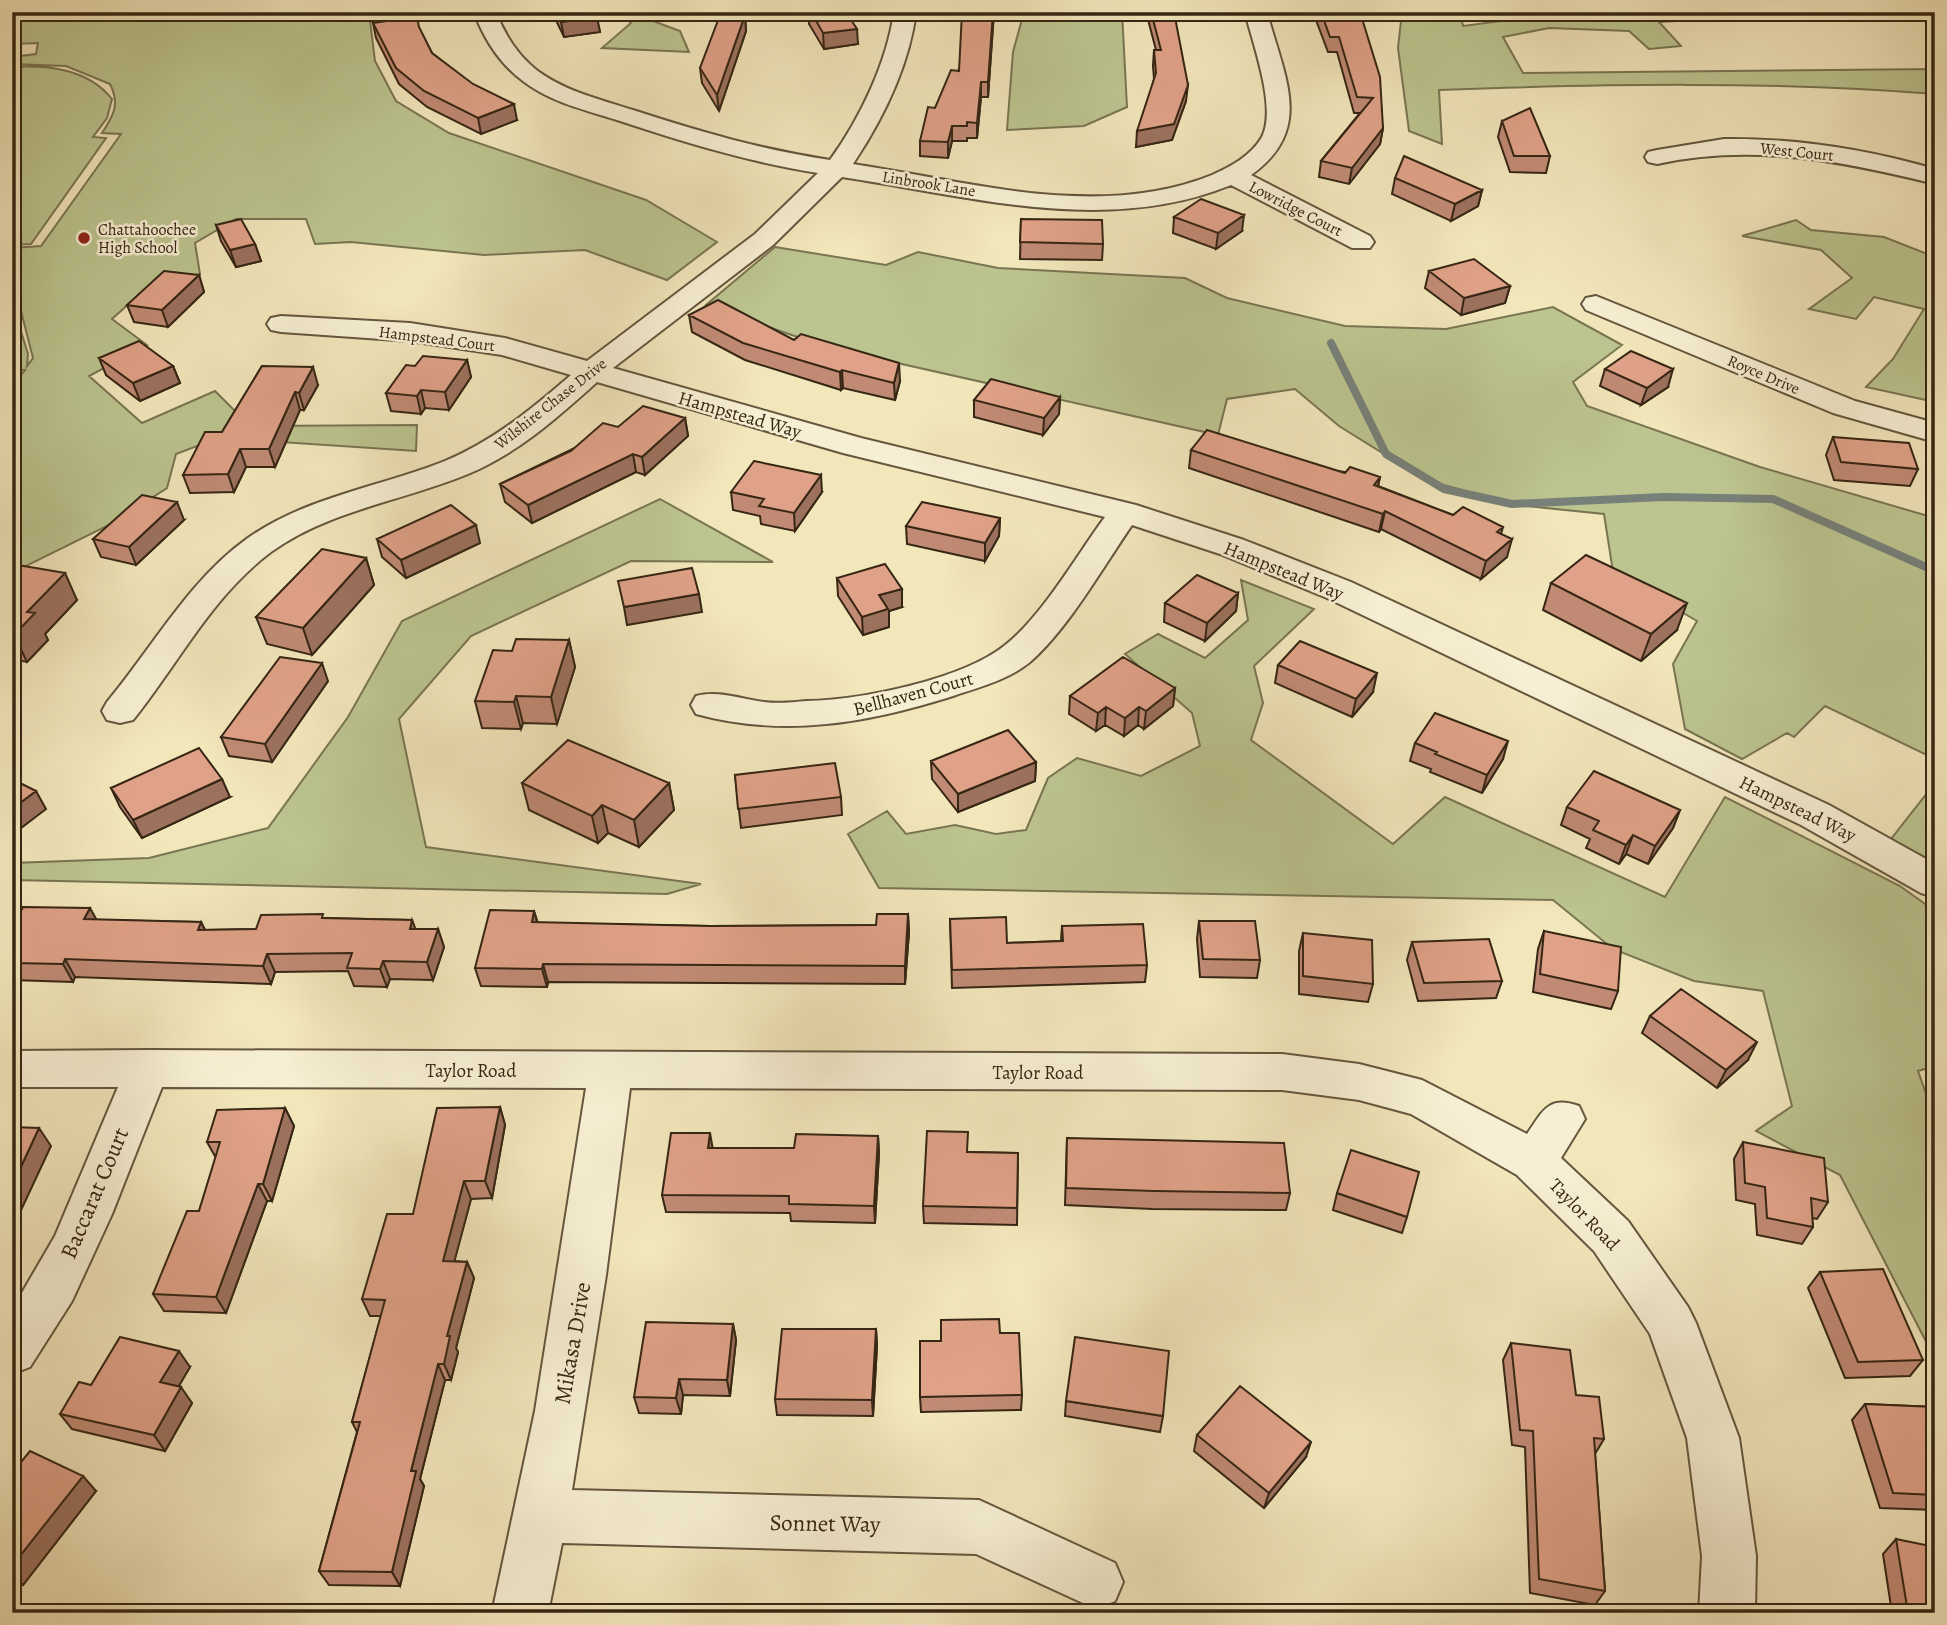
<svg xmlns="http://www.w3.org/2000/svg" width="1947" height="1625" viewBox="0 0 1947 1625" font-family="Alegreya,serif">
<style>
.green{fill:#bcc48f;stroke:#797552;stroke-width:2}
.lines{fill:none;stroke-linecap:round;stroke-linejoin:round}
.stream{stroke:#778079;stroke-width:8}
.minor-casing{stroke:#65563e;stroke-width:4}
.minor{fill:#f7efd3;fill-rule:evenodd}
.wall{fill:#c08a74;stroke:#362614;stroke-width:2}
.shaded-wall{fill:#9c715e;stroke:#362614;stroke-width:2}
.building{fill:#dfa187;stroke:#362614;stroke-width:2}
.poi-dot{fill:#8f2418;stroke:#f7efd3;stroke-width:2.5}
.labels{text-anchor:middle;stroke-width:5;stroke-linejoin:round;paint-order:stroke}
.far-street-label{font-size:16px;fill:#362614;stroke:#f7efd3}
.far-poi-label{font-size:16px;fill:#362614;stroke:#f7efd3;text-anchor:start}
.street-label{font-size:19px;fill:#362614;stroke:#f7efd3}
.near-street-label{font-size:23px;fill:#362614;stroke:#f7efd3}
</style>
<rect width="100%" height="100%" fill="#f2e6bb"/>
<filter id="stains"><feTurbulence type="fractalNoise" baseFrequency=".00286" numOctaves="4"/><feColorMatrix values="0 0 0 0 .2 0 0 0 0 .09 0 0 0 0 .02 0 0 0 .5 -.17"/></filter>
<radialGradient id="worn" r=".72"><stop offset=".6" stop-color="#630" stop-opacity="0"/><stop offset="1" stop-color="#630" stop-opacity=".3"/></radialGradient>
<path class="green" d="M12,12h357l6,49 21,40 53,32 197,67 71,42 -50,38 -82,-30 -101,5 -133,-13 -36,2 -9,-25h-70l-41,24 5,31 -49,10 -39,35 35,26 -58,31 53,47 73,-32 35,35 167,-1 -1,26 -198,-13 -42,16 -9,34 -56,36 -99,49v-186l13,-17 -13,-1v-67l16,52 -1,12 6,-8 -21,-82v-28l29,-2 80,-112 -19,-1c12,-18 18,-29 8,-49l-44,-18 -54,-2v-7l24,-3 2,-11 -26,1z
M621,12h17l-1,3 43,16 9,21 -87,-4 29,-25z
M1024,12h98l5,95 -43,19 -77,4 6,-78z
M1402,12h58l3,14 108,-14h145l15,6 -72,4 22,24 -32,3 -20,-18 -80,-3 -46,9 20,36 412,-4v25c-165,-13 -331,-10 -496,-4l3,54 -33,-13 -11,-83z
M12,67c37,-2 76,2 100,32l-5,19 -14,19 13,1 -75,106 -19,1z
M1796,220l15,10 73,7 51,20v145l-69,-15 27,-28 31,-50 -50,-12 -18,22 -47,-10 43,-31 -31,-28 -79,-14z
M775,247l111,18 32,-13 80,16 187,10 42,20 118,28 101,3 107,-22 69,38 -49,37 14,24 173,61 175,51v241l-110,-53 -31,31 -7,-4 -45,26 -57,-30 -12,-65 24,-43 -84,-49 -9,-58 -88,-9 -90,-25 -87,-54 -44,-37 -68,10 -9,36 -392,-88 -120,-42z
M660,499l113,63 -142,-1 -160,75 -72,83 27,128 275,37 -34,10 -655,-14v-17l137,-5 119,-30 80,-111 54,-96z
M1241,580l73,29 -60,57 9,37 -12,37 142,104 52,-47 220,100 60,-100 175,89 35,25v155l-17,5 11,31 6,6v251l-95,-184 -84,-44 36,-25 -29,-115 -69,-10 -81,-32 -60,-49 -674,-12 -31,-54 39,-23 19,23 49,-9 41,9 30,-4 22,-52 29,-20 64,18 59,-30 -8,-33 -67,-59 33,-20 47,24 43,-38z
M1935,783v84l-44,-28z"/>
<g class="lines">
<path class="stream" d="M1331,343l55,111 58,35 68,15 151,-7 110,2 162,72"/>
<g class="minor-casing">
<path id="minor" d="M474,12h22c9,24 23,45 43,60 28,20 63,28 94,38 68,22 126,39 197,50 30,-41 57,-98 64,-148h22c-7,54 -33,107 -63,152 115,17 245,57 359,11 18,-8 39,-19 50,-38 15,-29 -9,-93 -17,-125h22c16,63 49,117 -16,163l119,61 4,6 -4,6h-18l-121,-63c-125,51 -261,11 -389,-8l-69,68 -160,123 248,70 275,67 108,35 107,42 478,223 106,59v33l-14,-4 -120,-68 -474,-227 -107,-44 -88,-29c-29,42 -64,104 -102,137 -22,18 -51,25 -77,34 -85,27 -169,42 -257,18l-5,-9 5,-9c22,-6 45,3 68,6 14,2 29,0 43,-1 53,-1 154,-21 197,-55 37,-28 73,-91 101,-129l-262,-64 -246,-71c-40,36 -79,71 -129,92 -65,27 -139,36 -197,78 -59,44 -93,112 -138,168l-13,3 -13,-3 -5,-9 5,-9c46,-55 82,-122 141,-164 58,-41 132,-51 197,-77 48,-20 87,-52 126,-86l-69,-20 -92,-14 -129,-9 -10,-2 -4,-6 4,-6 10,-2 129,7 95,15 82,23 168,-127 63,-61c-70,-11 -134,-31 -201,-53 -32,-10 -67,-18 -94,-39 -23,-17 -39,-42 -49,-69z
M1724,139c73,-1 141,10 211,30v15c-94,-23 -182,-41 -278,-20l-9,-2 -3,-5 3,-5 9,-2z
M1596,296l259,105 80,22v19l-102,-29 -247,-103 -4,-6 4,-6z
M148,1050l1134,4 77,10 63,16 105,54c16,-23 21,-39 52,-28l6,13 -24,39 67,63 60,86 8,16 43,115 17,118 -1,57h-56l3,-57 -15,-118 -37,-104 -56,-83 -77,-76 -106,-61 -52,-14 -77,-10 -652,-2 -24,187 -34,215 407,10 136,63 8,19 -8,19 -19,8 -120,-55 -414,-11 -14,70h-56l43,-202 51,-323 -424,-1 -50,127 -40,87 -42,66 -18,7v-64l43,-74 63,-149h-106v-36z"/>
</g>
<use href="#minor" class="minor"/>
</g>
<path class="wall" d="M552,12h43l5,20 -36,5z
M809,12h37l12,32 -34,5 -15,-25z
M994,12l-6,85h-7l-4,41h-10v3h-15l-4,17 -28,-2v-15l15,-33z
M1146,12h28l12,89 -14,39 -36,7 18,-68 -1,-13 1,-16h2z
M1313,12h47l23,116 -3,16 -31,40 -30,-7 2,-16 39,-48h-6l-17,-61h-9z
M745,15l1,16 -27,80 -17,-28 -2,-15z
M373,23l46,5 13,25 85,67 -36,14 -54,-27 -28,-23 -23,-46z
M1502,121l48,35 -4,17 -36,-1 -12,-35z
M1395,178l87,12 -4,16 -27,15 -59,-27z
M1174,217l68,14 -26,18 -43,-16z
M1021,219l82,25 -1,16 -82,-1z
M216,225l39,19 6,17 -25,6 -15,-26z
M1429,271l81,15 -5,17 -44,12 -36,-27z
M199,275l5,17 -36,35 -34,-5 -7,-17z
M689,315l105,25 106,41 -5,19 -52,-12 -2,2 -96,-30 -53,-28z
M99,358l74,8 7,17 -40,18 -34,-26z
M467,360l4,17 -22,33 -24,-2 -4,6 -30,-3 -5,-18z
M262,366l56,19 -14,25h-4l-25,57h-29l-12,25 -44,1 -7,-18 39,-43z
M1605,369l63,18 -27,18 -41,-19z
M1060,397l-1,17 -16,21 -69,-18v-17z
M685,418l3,18 -43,39 -9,-3 -104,51 -27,-21 -5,-18 118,-57z
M1833,437l85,32 -8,17 -76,-6 -8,-25z
M1191,450l189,27 -2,9 75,29 50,12 -2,7 6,23 -26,22 -100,-50 -2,3 -190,-64z
M731,492h91l-27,39 -34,-7 -1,-8 -27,-6z
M1000,518l-1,18 -14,25 -78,-17 -1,-18z
M184,520l-48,45 -35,-8 -8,-18z
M377,539l103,4 -74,35 -24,-21z
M366,558l8,27 -62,70 -45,-11 -11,-27z
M12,564l65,36 -32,34 3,6 -21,22 -15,-3z
M837,578l65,29 -13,4v16l-26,8 -25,-39z
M1551,583l126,47 -36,31 -98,-51z
M1238,593l-2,18 -31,30 -41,-19 1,-19z
M569,640l6,27 -18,57 -34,-1 -2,6 -39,-1 -7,-27 37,-50z
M1278,665l95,27 -21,25 -77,-34z
M328,681l-56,81 -43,-6 -8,-19z
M1175,688l-2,18 -29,23 -6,-4 -14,11 -19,-11 -9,6 -27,-17 1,-18z
M1415,743l88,16 -21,34 -52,-21 1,-3 -21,-8z
M931,761l105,1 -1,19 -77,31 -26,-33z
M735,775l106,22 1,18 -101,13z
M522,783h147l5,27 -35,37 -31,-14 -10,10 -69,-33z
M111,788l119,9 -88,41 -22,-31z
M1567,807l113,3 -7,18 -25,36 -22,-10 -7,10 -33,-16 4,-9 -29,-14z
M534,911l4,12 172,3 166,-1 32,-11 1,18 -4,52 -357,-2 -1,5 -66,-1 -6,-18z
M325,918l87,2 3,9h23l6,18 -11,33 -43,-1 -3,8 -33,-1 -6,-15 -73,1 -4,12 -196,-7 -2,5 -61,-2v-52l84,-8 105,2 4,8 51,-1z
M950,919l57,24 54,-2 1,-15 85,39 -2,17 -193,6z
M1199,921l61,39 -3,18 -57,-1 -3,-38z
M1544,931l74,60 -7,18 -78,-17 5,-43z
M1303,933l70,51 -5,18 -69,-8v-43z
M1412,942l90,39 -6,17 -78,3 -11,-41z
M1650,1016l98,44 -31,28 -75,-55z
M500,1107l5,18 -13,73 -21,1 -17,62 13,1 7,16 -18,70 2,4 -7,28h-6l-25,99 4,7 -24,100 -71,-1 -10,-14 38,-139 -5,-10 29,-106h-11l-8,-17 51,-85z
M285,1108l9,18 -22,75h-5l-41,112 -62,-2 -11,-17 46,-83 17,-53 -9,-16z
M878,1136l1,17 -4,70 -84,-2 -1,-8 -124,-1 -4,-17 50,-47h82z
M1067,1138l223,55 -4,17 -134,-1 -87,-4z
M1743,1142l85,60 -11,17 -5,-1 1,9 -11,17 -45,-9 -2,-31 -19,-4 -2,-41z
M968,1152l50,1 -1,72 -93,-2 -1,-17z
M1337,1193l70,24 -5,16 -69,-23z
M1820,1272l103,88 -13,16 -65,2 -37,-90z
M733,1324l3,16 -6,56 -47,-1 -2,19 -42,-1 -5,-16z
M876,1329l1,17 -4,70 -96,-1 -2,-16z
M1000,1333l22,62 -1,15 -100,2 -1,-15 21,-56z
M1511,1343l65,52 28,44 -9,15 10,137 -10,14 -65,-12 -5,-146 -13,-2 -9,-85z
M190,1367l-12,19 14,17 -27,48 -93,-22 -12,-15 31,-29z
M1066,1401l97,15 -3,16 -95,-16z
M1865,1404l70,3v103l-55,-2 -28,-88z
M1197,1435l109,22 -42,51 -70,-57z
M12,1473l84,18 -73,94 -11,-5z
M1896,1539l39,74h-43l-9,-59z"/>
<path class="shaded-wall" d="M993,12h1l-6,85v-15z
M745,15l1,16 -27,80 -2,-16z
M597,17l3,15 -36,5 -3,-15z
M857,29l1,15 -34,5 -1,-16z
M981,82v15l-4,41v-15z
M1188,85l-2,16 -14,39 -36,7 1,-16z
M514,104l3,16 -36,14 -3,-16z
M952,126v15l-4,17v-16z
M1383,128l-3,16 -31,40 3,-16z
M1482,190l-4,16 -27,15 4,-17z
M1244,215l-2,16 -26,18 2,-16z
M255,244l6,17 -25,6 -6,-17z
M199,275l5,17 -36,35 -6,-17z
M1510,286l-5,17 -44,12 3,-17z
M467,360l4,17 -22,33 -4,-18z
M899,363l1,18 -5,19 -1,-17z
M173,366l7,17 -40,18 -7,-18z
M313,367l5,18 -14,25 -5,-17z
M1673,369l-5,18 -27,18 6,-17z
M842,370l1,18 -2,2 -1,-18z
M421,390l4,18 -4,6 -4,-18z
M295,392l5,18 -25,57 -6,-18z
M1060,397l-1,17 -16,21 1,-17z
M685,418l3,18 -43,39 -3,-18z
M240,449l6,18 -12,25 -6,-18z
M633,454l3,18 -104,51 -4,-18z
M821,475l1,17 -27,39 -1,-18z
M1380,477l-4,18 -2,-10z
M177,502l7,18 -48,45 -7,-18z
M1385,511l-4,18 -2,3 4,-18z
M1000,518l-1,18 -14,25v-18z
M476,525l4,18 -74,35 -5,-18z
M1512,539l-5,18 -26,22 5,-18z
M366,558l8,27 -62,70 -9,-27z
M65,573l12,27 -32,34 3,6 -21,22 -13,-27 13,-23z
M902,589v18l-13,4v16l-26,8 -1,-18 17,-22z
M1238,593l-2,18 -31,30 2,-18z
M699,594l3,18 -75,13 -3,-18z
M1687,603l-10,27 -36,31 10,-27z
M569,640l6,27 -18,57 -6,-27z
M322,663l6,18 -56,81 -7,-18z
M1377,673l-4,19 -21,25 4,-18z
M1175,688l-2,18 -29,23 2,-18z
M516,696l7,27 -2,6 -7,-27z
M1106,707l-1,18 -9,6 2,-18z
M1139,707l-1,18 -14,11 1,-18z
M1508,741l-5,18 -21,34 5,-18z
M1036,762l-1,19 -77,31v-18z
M222,779l8,18 -88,41 -9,-18z
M669,783l5,27 -35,37 -5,-27z
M36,791l10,18 -34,26v-26z
M602,805l6,28 -10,10 -6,-27z
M1680,810l-7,18 -25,36 7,-18z
M1633,835l-7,19 -7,10 7,-19z
M90,908l10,18 -16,-7z
M534,911l5,18 -7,-7z
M908,914l1,18 -4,52v-18z
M412,920l7,18 -9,-9z
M201,922l9,18 -12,-10z
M438,929l6,18 -11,33 -6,-18z
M267,954l8,18 -4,12 -8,-18z
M65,959l10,18 -2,5 -10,-18z
M383,961l7,18 -3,8 -7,-18z
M543,964l5,18 -1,5 -5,-18z
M1757,1042l-9,18 -31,28 9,-18z
M500,1107l5,18 -13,73 -7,-17z
M285,1108l9,18 -22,75 -9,-17z
M39,1128l12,18 -36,77 -3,-4v-33z
M710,1133l3,17 -5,-2z
M878,1136l1,17 -4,70 -1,-17z
M464,1181l7,18 -21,79 -7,-17z
M258,1184l9,17 -41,112 -10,-16z
M467,1262l7,16 -18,70 2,4 -7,28 -7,-16 3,-28z
M733,1324l3,16 -6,56 -3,-16z
M876,1329l1,17 -4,70 -1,-16z
M179,1351l11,16 -18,31 -12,-16z
M438,1364l7,16 -25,99 4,7 -24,100 -8,-14 19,-101z
M679,1379l4,16 -2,19 -5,-16z
M181,1387l11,16 -27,48 -11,-16z
M1311,1442l-5,15 -42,51 5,-15z
M83,1476l13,15 -73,94 -11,-11v-8z"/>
<path class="building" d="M385,12h31l3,15 13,26 41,31 41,20 -36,14 -54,-27 -28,-23 -23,-45 14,-2z
M556,12h39l2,5 -36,5z
M811,12h35l11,17 -34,4z
M962,12h31l-5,70h-7l-4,41 -10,-1v4h-15l-4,16 -28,-1 8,-34 7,1 16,-38 8,1z
M1151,12h23l14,73 -14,39 -37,7 19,-58 -2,-23h7z
M1321,12h39l20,65 3,51 -31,40 -31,-7 52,-63 -16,-1 -18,-60h-9z
M720,15h25l-28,80 -17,-27z
M1530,108l20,48h-36l-12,-35z
M1404,156l78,34 -27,14 -60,-26z
M1201,199l43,16 -26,18 -44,-16z
M241,219l14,25 -25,6 -14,-25z
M1021,219l81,1 1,24 -83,-2z
M1474,259l36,27 -46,12 -35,-27z
M164,271l35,4 -37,35 -35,-5z
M718,300l76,40 7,-6 98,29 -5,20 -52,-13 -2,2 -97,-29 -54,-28z
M139,341l34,25 -40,17 -34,-25z
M1631,351l42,18 -26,19 -42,-19z
M423,356l44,4 -22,32 -24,-2 -4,6 -31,-3 20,-28 9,1z
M262,366l51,1 -14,26 -4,-1 -26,57h-29l-12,25 -45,1 22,-43h17z
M991,379l69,18 -16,21 -70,-18z
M643,406l42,12 -43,39 -9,-3 -105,51 -28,-21 71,-33 32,-28 15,4z
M1207,430l138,43 5,-6 30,10 -6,8 79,30 10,-8 40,20 -6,5 15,7 -26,22 -101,-50 -2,3 -192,-64z
M1833,437l76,6 9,26 -77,-7z
M754,461l67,14 -27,38 -35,-7 5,-7 -33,-7z
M142,495l35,7 -48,45 -36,-8z
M922,502l78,16 -15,25 -79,-17z
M451,505l25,20 -75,35 -24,-21z
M322,549l44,9 -63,70 -47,-11z
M1586,555l101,48 -36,31 -100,-51z
M12,564l53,9 -38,39 8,1 -21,22 -2,-1z
M885,564l17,25 -23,6 9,14 -26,8 -25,-39z
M692,568l7,26 -75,13 -6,-26z
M1197,575l41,18 -31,30 -42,-20z
M516,639l53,1 -18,57 -35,-1 -2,6 -39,-1 18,-51 19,1z
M1300,641l77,32 -21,26 -78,-34z
M280,657l42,6 -57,81 -44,-7z
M1123,657l52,31 -29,23 -7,-4 -14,11 -19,-11 -8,6 -28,-17z
M1435,713l73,28 -21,34 -52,-21 2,-2 -22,-9z
M1008,730l28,32 -78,32 -27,-33z
M568,740l101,43 -35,37 -32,-15 -10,11 -70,-33z
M199,748l23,31 -89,41 -22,-32z
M835,763l6,34 -103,12 -3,-34z
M1594,771l86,39 -25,36 -22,-11 -7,10 -33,-15 6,-9 -32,-14z
M12,779l24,12 -24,18z
M23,907l67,1 -6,11 117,3 -3,8 58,-1 5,-14 62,-1 -1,4 90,2 -2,9h28l-11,33 -44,-1 -3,8 -33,-1 5,-15 -85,1 -4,12 -198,-7 -2,5 -51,-1v-35z
M490,910l44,1 -2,11 178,4 166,-1 1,-11h31l-3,52 -362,-2 -1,5 -67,-1z
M1006,917l1,26 56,-2 -1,-15 81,-2 4,41 -195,5 -2,-51z
M1199,921h56l5,39 -57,-1z
M1544,931l77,16 -3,44 -78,-17z
M1303,933l69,7 1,44 -70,-8z
M1489,939l13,42 -78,2 -12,-41z
M1681,989l76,53 -31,28 -76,-54z
M500,1107l-15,74h-21l-21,80 24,1 -20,74h3l-6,28h-6l-27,107h5l-24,101 -73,-1 41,-149h-8l33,-122 -23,-1 25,-85h26l24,-106z
M285,1108l-22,76h-5l-42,113 -63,-3 34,-83h12l21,-69h-13l10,-32z
M12,1127l27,1 -27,58z
M927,1131l41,1 -1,20 51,1 -1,55 -94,-2z
M671,1133h39l-2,15h86l2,-14 82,2 -4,70 -85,-2v-8l-127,-1z
M1067,1138l217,5 6,50 -136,-2 -88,-3z
M1743,1142l81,16 4,44 -17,-4 2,29 -46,-9 -2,-31 -20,-4z
M1351,1150l68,22 -12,45 -70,-24z
M1883,1269l40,91 -65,2 -38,-90z
M999,1319l1,14h19l3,62 -102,2v-56h21v-21z
M646,1322l87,2 -6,56 -48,-1 -3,19 -42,-1z
M782,1329h94l-4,71 -97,-1z
M120,1337l59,14 -19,31 21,5 -27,48 -94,-21 19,-32 12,3z
M1075,1337l94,14 -6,65 -97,-15z
M1511,1343l59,7 6,45 23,2 5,42 -10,-1 11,153 -66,-12 -6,-148 -13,-1z
M1240,1386l71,56 -42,51 -72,-58z
M1865,1404l70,3v88l-42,-2z
M30,1451l53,25 -71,90v-93z
M1896,1539l39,8v66h-27z"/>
<circle class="poi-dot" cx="84" cy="238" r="7"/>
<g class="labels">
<g class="far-street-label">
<text transform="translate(1797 151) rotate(6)" y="6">West Court</text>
<text transform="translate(929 183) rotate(9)" y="6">Linbrook Lane</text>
<text transform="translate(1296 208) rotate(27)" y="6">Lowridge Court</text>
<text transform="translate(437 338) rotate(7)" y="6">Hampstead Court</text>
<text transform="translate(1764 374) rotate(23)" y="6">Royce Drive</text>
<text transform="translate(550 403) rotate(-38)" y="6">Wilshire Chase Drive</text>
</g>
<g class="far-poi-label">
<text x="98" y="235">Chattahoochee<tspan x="98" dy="18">High School</tspan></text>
</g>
<g class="street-label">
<text transform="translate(740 414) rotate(16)" y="7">Hampstead Way</text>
<text transform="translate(1284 570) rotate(22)" y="7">Hampstead Way</text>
<text transform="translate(913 693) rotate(-15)" y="7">Bellhaven Court</text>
<text transform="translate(1798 808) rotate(26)" y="7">Hampstead Way</text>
<text x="471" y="1077">Taylor Road</text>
<text x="1038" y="1079">Taylor Road</text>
<text transform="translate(1585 1214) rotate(46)" y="7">Taylor Road</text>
</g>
<g class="near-street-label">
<text transform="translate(94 1193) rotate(-67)" y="8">Baccarat Court</text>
<text transform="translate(572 1343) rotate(-80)" y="8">Mikasa Drive</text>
<text transform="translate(825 1523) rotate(1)" y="8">Sonnet Way</text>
</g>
</g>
<rect width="1947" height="1625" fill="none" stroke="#f2e6bb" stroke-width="42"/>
<rect x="14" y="14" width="1919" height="1597" fill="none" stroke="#362614" stroke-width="3.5"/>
<rect x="21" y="21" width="1905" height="1583" fill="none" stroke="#362614" stroke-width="2"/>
<rect width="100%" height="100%" filter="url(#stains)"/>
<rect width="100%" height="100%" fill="url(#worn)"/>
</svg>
